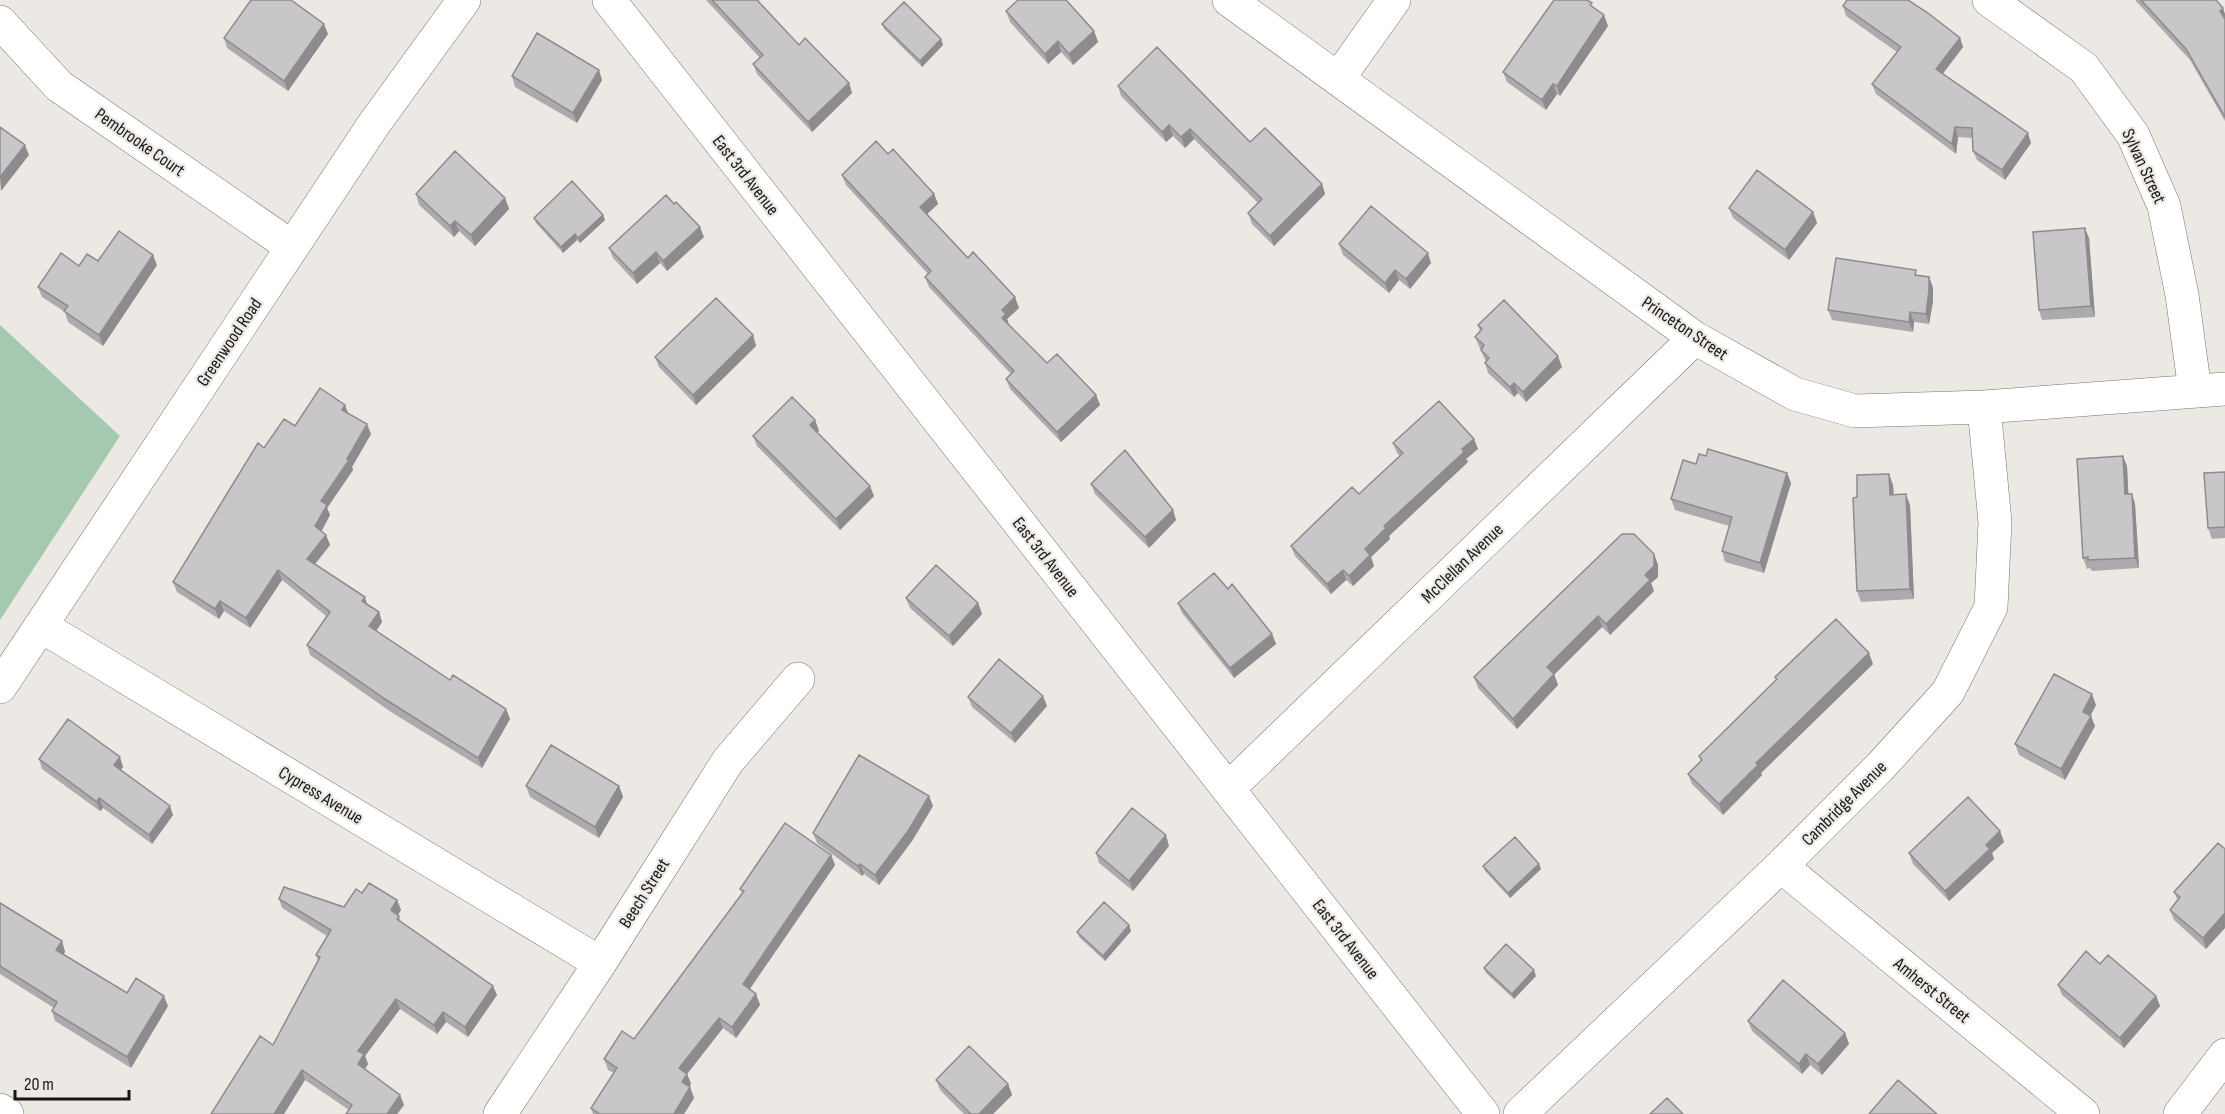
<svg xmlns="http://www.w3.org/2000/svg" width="2225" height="1114" viewBox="0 0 2225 1114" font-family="'Sofia Sans Condensed',sans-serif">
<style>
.green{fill:#a5c9ae}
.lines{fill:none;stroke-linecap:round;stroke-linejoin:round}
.street-casing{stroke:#787572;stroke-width:34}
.street{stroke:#fff;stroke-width:33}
.wall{fill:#adaaae}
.shaded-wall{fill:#8d8b8d}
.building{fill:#c9c6ca;stroke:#8d8b8d;stroke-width:1.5}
.labels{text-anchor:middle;stroke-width:4.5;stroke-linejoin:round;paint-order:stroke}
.street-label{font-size:18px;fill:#171615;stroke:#ece9e4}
</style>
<rect width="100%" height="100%" fill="#ece9e4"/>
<path class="green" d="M0,325l120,111 -120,184z"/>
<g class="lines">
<g class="street-casing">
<path id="street" d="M609,0l874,1114
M1229,0l466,338 100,56 60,17 129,-4 241,-18
M1989,0l95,68 49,67 31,71 18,89 13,96
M0,22l59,64 233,161
M1338,79l56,-79
M41,626l559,337
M0,687l374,-563 90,-124
M1229,788l466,-450
M1781,866l302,248
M0,1110l7,4
M500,1114l100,-151 128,-202 70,-82
M1520,1114l261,-248 99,-99 68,-75 43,-85 4,-85 -11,-115
M2180,1114l45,-59"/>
</g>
<use href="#street" class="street"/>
</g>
<path class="wall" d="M706,0h54l-2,1 41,44 50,38 3,10 -40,39 -55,-58 -4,-10 7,-6z
M2135,0h81l9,14v107l-35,-61z
M1843,6l117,32 3,9 -20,27 88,69 -26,37 -28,-20 -4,-9v-13l-15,-1 -2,17 -80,-60 -4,-10 25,-32 -51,-36z
M1593,7l15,19 -48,70 -3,-2 -11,16 -39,-28 -4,-10z
M1006,11l88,20 4,11 -25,23 -12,-13 -13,12 -38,-42z
M882,24l59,15 2,6 -21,22 -38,-38z
M328,34l-40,57 -61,-43 -3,-10z
M512,76l90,4 -25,43 -62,-36z
M1118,86l132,56 72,42 3,10 -51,52 -22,-22 -4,-11 10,-10 -64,-64 -9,9 -12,-12 -7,6 -45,-46z
M888,154l46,40 4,10 -11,10 41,44 51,50 -12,11 2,6 38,38 49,32 4,10 -39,37 -51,-53 -4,-10 5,-5 -82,-87 -4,-10 3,-3 -82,-89 -4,-10z
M416,194l89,4 4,11 -34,37 -16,-15 -5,6 -35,-32z
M1729,208l84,4 4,11 -28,37 -56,-42z
M603,215l2,5 -25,23 -3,-3 -14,13 -27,-30 -2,-5z
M704,237l-37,34 -7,-8 -23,21 -24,-26 -4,-10z
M2089,238l6,79 -53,3 -3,-10z
M1339,244l92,19 -21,26 -11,-9 -10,13 -46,-38z
M98,261l59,4 -54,81 -35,-24 -3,-10 -23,-15 -4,-10z
M1917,275l12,2 4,11v13l-4,23 -15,-2 -1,10 -81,-12 -4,-10z
M1478,325l84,42 -36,35 -8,-9 -4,4 -26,-24 -3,-10 1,-1 -11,-25 5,-6z
M753,335l3,11 -60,59 -37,-38 -4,-10z
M349,414l22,20 -19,33 1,3 -26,38 3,7 -9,16 5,4 4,10 -15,19 52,41 12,7 3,10 -6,9 74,49 56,29 4,10 -28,49 -91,-56 -81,-57 -3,-10 19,-29 -44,-36 -32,48 -26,-17 -5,8 -42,-27 -4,-10 91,-134 31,-22z
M815,420l4,11 -2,2 57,63 -34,34 -83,-84 -4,-10z
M1474,439l4,10 -12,10 2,3 -79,74 1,3 -19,18 3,9 -21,20 -7,-6 -15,14 -36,-38 -4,-10 68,-52 41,-38 -3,-3 -4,-10z
M1706,456l81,17 4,10 -27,90 -39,-11 -3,-11 7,-25 -54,-16 -4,-11 25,-35z
M2127,466l1,28h4l3,10 4,64 -47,3 -2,-3 -3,1 -4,-11z
M2225,472v66l-13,1 -4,-11z
M1091,484l82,26 3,10 -27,28 -54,-54z
M1893,485l1,10 16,10 4,94 -53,3 -4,-11v-94z
M1654,554l4,11v12l-7,6 3,8 -44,44 -8,-8 -48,47 4,11 -41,44 -39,-41 -4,-11z
M1228,589l44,45 4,10 -42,34 -52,-65 -4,-10z
M906,598l72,5 4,11 -29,32 -43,-38z
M1873,664l-112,109 1,2 -39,40 -31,-31 -4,-10 13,-13 -2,-5 77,-76 -1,-3z
M968,697l79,9 -32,37 -43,-36z
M2096,705l-6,11 5,10 -30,54 -46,-25 -4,-11z
M39,759l84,8 -2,3 52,45 -21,29 -49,-36 -3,3 -58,-42z
M526,786h93l4,11 -24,41 -69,-41z
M933,806l-21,35 -33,44 -15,-11 -2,2 -45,-33 -4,-10z
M2000,831l4,11 -12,11 2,6 -45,42 -36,-37 -4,-11z
M2218,843l-12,106 -32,-29 -4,-10 8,-9 -4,-9z
M1169,846l-36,45 -34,-28 -3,-10z
M831,855l4,10 -85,124 6,5 4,11 -24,33 -13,-10 -36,46 4,10 -2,3 5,11 -10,16h-91l-2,-6 23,-35 -6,-3 -4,-11 30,-20 108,-146 -2,-4z
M1483,866l58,3 -31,29 -25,-27z
M362,893l35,7 4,10 -3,5 1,1 2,6 96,73 -29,42 -22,-15 -9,12 -37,-25 -35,47 3,8 -3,5 35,26 4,10 -7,9h-51l3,-4 -44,-30 -32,-35 45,-84 -2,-6 11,-19 -45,-28 -3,-9 65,8z
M0,903l62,38 3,11 -1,2 63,39 41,13 -37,62 -76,-47 -3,-10 2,-3 -54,-34z
M1129,925l2,6 -26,30 -26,-24 -2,-5z
M2100,964l56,32 4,10 -36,42 -62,-53 -4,-10z
M1484,968l52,8 -22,23 -28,-26z
M1748,1021l97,12 4,11 -27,31 -12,-10 -8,9 -50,-43z
M936,1080l72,4 4,11 -19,19h-29l-24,-24z"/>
<path class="shaded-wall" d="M2223,8l2,6v6l-5,-9z
M1604,15l4,11 -48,70 -3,-10z
M324,24l4,10 -40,57 -4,-10z
M1094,31l4,11 -25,23 -4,-11z
M1960,38l3,9 -24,31 -3,-9z
M941,39l2,6 -21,22 -2,-6z
M1058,41l3,11 -13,12 -3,-10z
M599,70l3,10 -25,43 -4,-10z
M849,83l3,10 -40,39 -4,-10z
M1553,84l4,10 -11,16 -4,-10z
M1169,125l4,11 -7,6 -4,-10z
M1955,127l3,10 -2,17 -4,-10z
M1190,129l4,10 -9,9 -4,-11z
M2028,133l3,10 -26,37 -3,-10z
M25,145l4,10 -28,36 -1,-14z
M1322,184l3,10 -51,52 -4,-10z
M934,194l4,10 -14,13 -4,-10z
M505,198l4,11 -34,37 -4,-11z
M1813,212l4,11 -28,37 -4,-10z
M603,215l2,5 -25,23 -2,-5z
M455,221l4,10 -5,6 -4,-11z
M700,227l4,10 -37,34 -4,-10z
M2085,228l4,10 6,79 -4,-11z
M575,234l2,6 -14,13 -2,-6z
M656,252l4,11 -23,21 -4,-11z
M1428,253l3,10 -21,26 -4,-10z
M153,255l4,10 -54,81 -4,-11z
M1395,270l4,10 -10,13 -4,-10z
M1929,277l4,11v13l-4,23 -3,-10z
M1015,297l4,11 -12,11 2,6 -7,-7v-8z
M1910,312l4,10 -1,10 -4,-10z
M753,335l3,11 -60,59 -3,-10z
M1558,356l4,11 -36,35 -3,-10z
M1514,383l4,10 -4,4 -4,-10z
M1096,395l4,10 -39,37 -4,-10z
M345,405l4,10 -7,-5z
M815,420l4,11 -6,5 -3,-11z
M367,424l4,10 -19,33 1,3 -26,38 3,7 -11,21 -4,-10 6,-25z
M1474,439l4,10 -12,10 2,3 -79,74 1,3 -19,18 3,9 -21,20 -4,-10 16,-27 19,-23 78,-77z
M2123,456l4,10 2,38 -4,-10z
M1787,473l4,10 -27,90 -4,-10z
M1889,474l4,11 1,21 -4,-11z
M870,486l4,10 -34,34 -4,-11z
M1906,494l4,11 4,94 -4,-10z
M2132,494l3,10 4,64 -4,-10z
M1173,510l3,10 -27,28 -4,-11z
M326,535l4,10 -19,24 -4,-10z
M1654,554l4,11v12l-7,6 3,8 -44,44 -4,-11 39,-49z
M278,570l4,10 -32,48 -4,-10z
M1343,570l3,10 -15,14 -4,-10z
M365,597l3,10 -6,-6z
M220,601l4,10 -5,8 -4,-10z
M978,603l4,11 -29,32 -4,-10z
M379,612l3,10 -9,14 -4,-10z
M1598,616l4,11 -51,51 -4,-11z
M1272,634l4,10 -42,34 -4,-10z
M1869,653l4,11 -112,109 1,2 -39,40 -4,-11 37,-41z
M1554,674l4,11 -41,44 -4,-10z
M2092,694l4,11 -9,17 -4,-10z
M1043,696l4,10 -32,37 -4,-10z
M506,709l4,10 -28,49 -4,-10z
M2091,716l4,10 -30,54 -4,-11z
M120,757l3,10 -6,8 -3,-10z
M619,786l4,11 -24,41 -4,-11z
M929,796l4,10 -21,35 -33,44 -4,-10z
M99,798l4,10 -3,3 -3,-9z
M170,806l3,9 -21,29 -3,-9z
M2000,831l4,11 -12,11 2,6 -45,42 -4,-10 41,-46z
M1166,835l3,11 -36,45 -4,-10z
M831,855l4,10 -89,129 -3,-10z
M860,864l4,10 -2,2 -4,-10z
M1539,864l2,5 -31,29 -2,-5z
M397,900l4,10 -7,10 -3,-10z
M2225,913v15l-19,21 -3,-11z
M1129,925l2,6 -26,30 -2,-5z
M62,941l3,11 -6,8 -3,-10z
M1534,970l2,6 -22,23 -2,-5z
M493,986l4,9 -29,42 -3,-10z
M756,994l4,11 -24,33 -4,-11z
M164,996l4,10 -37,62 -4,-11z
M2156,996l4,10 -36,42 -4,-10z
M396,999l4,10 -35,47 3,8 -6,10 -4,-10v-13z
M443,1012l3,10 -9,12 -3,-9z
M719,1018l4,10 -40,51 -4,-11z
M1845,1033l4,11 -27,31 -4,-11z
M1806,1054l4,11 -8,9 -3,-10z
M302,1070l3,10 -21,34h-10z
M687,1074l4,10 -6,9 -3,-11z
M1008,1084l4,11 -19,19h-14z
M690,1087l4,11 -10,16h-10z
M400,1095l4,10 -7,9h-10z"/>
<path class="building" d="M251,0h40l33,24 -40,57 -60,-43z
M712,0h45l42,45 6,-7 44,45 -41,39 -55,-58 10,-9z
M1018,0h48l28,31 -25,23 -11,-13 -13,13 -39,-43z
M1554,0h33l5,3 -2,2 14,10 -47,71 -4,-2 -11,16 -39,-28z
M1847,0h61l20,13 32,25 -24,31 92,64 -26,37 -29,-19 -1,-23 -17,-1 -3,17 -80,-60 29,-37 -58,-41z
M2141,0h75l7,8 -3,3 5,8v98l-39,-68z
M904,2l37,37 -21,22 -38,-37z
M537,33l62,37 -26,43 -61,-37z
M1157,47l93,95 15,-14 57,56 -52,52 -22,-23 14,-14 -72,-70 -9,8 -12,-12 -7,7 -44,-46z
M0,127l25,18 -25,32z
M876,141l12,13 5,-5 41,45 -14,13 48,51 5,-6 42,45 -13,13 4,4 -4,4 45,45 10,-9 39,41 -39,37 -51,-53 8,-8 -89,-94 6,-6 -89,-96z
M455,151l50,47 -34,37 -16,-14 -5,5 -34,-32z
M1757,170l56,42 -28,38 -56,-42z
M572,181l31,34 -25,23 -3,-4 -14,13 -27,-29z
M666,195l8,9 2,-2 24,25 -37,34 -7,-9 -23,21 -24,-25z
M1371,206l57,47 -22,26 -11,-9 -10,13 -46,-39z
M2085,228l6,78 -52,4 -6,-78z
M119,231l34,24 -54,80 -35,-24 4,-5 -30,-19 23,-34 18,13 8,-12 11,7z
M1836,258l80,12 -1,5 14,2v13l-3,24 -16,-2 -1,10 -81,-12z
M716,298l37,37 -60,60 -38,-38z
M1504,300l54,56 -35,36 -9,-9 -4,4 -25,-24 4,-5 -8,-8 3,-5 -9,-8 7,-8 -4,-4z
M320,388l25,17 -3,5 25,14 -20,35 2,1 -28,41 6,4 -12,21 11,9 -19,24 58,38 -3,4 17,11 -10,14 81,54 3,-5 53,34 -28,49 -90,-57 -81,-56 23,-33 -52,-42 -32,48 -26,-17 -5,8 -42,-27 85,-139 6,5 20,-29 11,7z
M792,397l23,23 -5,5 60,61 -34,33 -83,-83z
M1439,401l35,38 -12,10 2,3 -80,74 2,2 -21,21 5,6 -21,21 -6,-6 -16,14 -36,-38 61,-59 7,7 44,-41 -10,-10z
M1708,449l79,24 -27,90 -38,-12 10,-34 -61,-18 12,-39 13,4 3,-10 7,2z
M1125,450l48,60 -28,27 -54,-53z
M2123,456l2,38h7l3,64 -47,2v-3l-5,1 -6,-99z
M2225,472v55l-17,1 -4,-55z
M1889,474l1,21 16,-1 4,95 -53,2 -4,-93 4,-1v-22z
M1622,534h12l20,20v12l-9,9 5,5 -44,44 -8,-8 -51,51 7,7 -41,45 -39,-42z
M936,565l42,38 -29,33 -43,-38z
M1214,573l14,16 4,-5 40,50 -42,34 -52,-65z
M1836,619l33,34 -113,110 2,2 -39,39 -31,-30 14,-14 -3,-4 78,-77 -2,-2z
M999,659l44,37 -32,37 -43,-36z
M2054,674l38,20 -9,18 8,4 -30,53 -46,-25z
M68,719l52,38 -6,8 56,41 -21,29 -50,-37 -2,4 -58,-43z
M551,745l68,41 -24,41 -69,-41z
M859,755l70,41 -21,35 -33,44 -15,-11 -2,2 -45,-33z
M1968,797l32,34 -14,14 4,4 -45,42 -36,-38z
M1132,808l34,27 -37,46 -33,-28z
M785,823l46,32 -88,129 13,10 -24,33 -13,-9 -40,50 8,6 -5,8 8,5 -16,27h-74l-9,-6 26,-40 -13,-9 18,-28 12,8 110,-148 -4,-2z
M1515,837l24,27 -31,29 -25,-27z
M2218,843l7,6v64l-22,25 -33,-28 10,-13 -6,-5z
M369,883l28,17 -6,10 8,6 -2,3 96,67 -28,41 -22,-15 -9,13 -38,-26 -38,52 6,3 -6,10 42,31 -13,19h-41l6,-9 -50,-35 -28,44h-63l49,-78 13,9 47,-88 -4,-2 15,-25 -52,-31 5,-12 60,20 12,-18 6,4z
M1104,902l25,23 -26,31 -26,-24z
M0,903l62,38 -6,9 71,43 9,-15 28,18 -37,61 -75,-46 5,-9 -57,-36z
M1506,944l28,26 -22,24 -28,-26z
M2086,951l14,13 8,-9 48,41 -36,42 -62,-53z
M1783,980l62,53 -27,31 -12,-10 -7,10 -51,-43z
M969,1046l39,38 -29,30h-8l-35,-34z
M1898,1080l39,34h-68z
M1667,1098l16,16h-33z"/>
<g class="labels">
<g class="street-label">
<text transform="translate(140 142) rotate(35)" y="6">Pembrooke Court</text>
<text transform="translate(2144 166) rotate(65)" y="6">Sylvan Street</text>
<text transform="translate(746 175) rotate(52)" y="6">East 3rd Avenue</text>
<text transform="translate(1685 328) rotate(34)" y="6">Princeton Street</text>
<text transform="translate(229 342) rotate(-56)" y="6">Greenwood Road</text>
<text transform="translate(1046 557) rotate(52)" y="6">East 3rd Avenue</text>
<text transform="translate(1462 563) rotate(-44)" y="6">McClellan Avenue</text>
<text transform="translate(321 795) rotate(31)" y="6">Cypress Avenue</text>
<text transform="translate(1844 803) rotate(-45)" y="6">Cambridge Avenue</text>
<text transform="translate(644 893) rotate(-58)" y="6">Beech Street</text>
<text transform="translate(1346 939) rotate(52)" y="6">East 3rd Avenue</text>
<text transform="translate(1932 990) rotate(39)" y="6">Amherst Street</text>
</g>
</g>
<path d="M15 1090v9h114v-9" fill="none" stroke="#171615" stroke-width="3"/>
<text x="24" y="1090" font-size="18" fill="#171615" stroke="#ece9e4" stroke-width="4.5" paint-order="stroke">20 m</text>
</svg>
